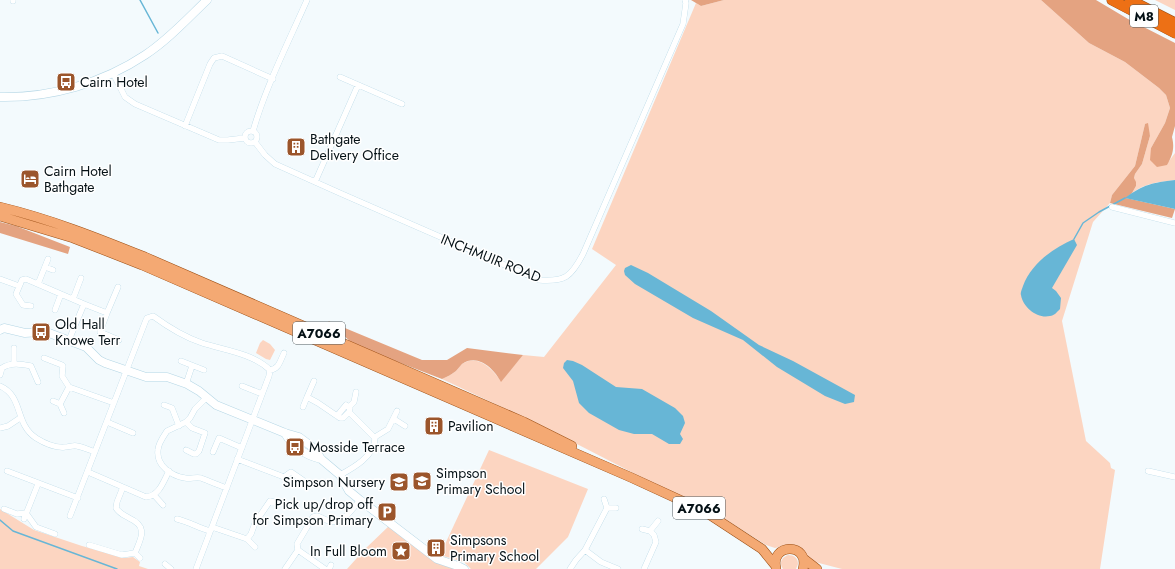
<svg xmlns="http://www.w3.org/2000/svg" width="1175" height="569" viewBox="0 0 1175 569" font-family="Jost,sans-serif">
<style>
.green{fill:#fcd5c1}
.forest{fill:#e4a381}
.water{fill:#67b6d6}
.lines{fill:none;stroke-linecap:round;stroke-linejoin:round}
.stream{stroke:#67b6d6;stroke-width:1.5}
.street-casing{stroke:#b4d6e5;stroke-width:6}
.secondary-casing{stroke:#b4d6e5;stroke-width:9}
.primary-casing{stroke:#9c4f15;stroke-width:10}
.highway-casing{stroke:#9c4f15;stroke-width:11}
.street{stroke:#fff;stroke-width:5.5}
.secondary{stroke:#fff;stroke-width:8}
.primary{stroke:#f4a973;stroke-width:9}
.highway{stroke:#ed7015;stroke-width:10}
.labels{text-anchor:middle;stroke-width:3;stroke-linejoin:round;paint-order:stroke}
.shield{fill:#fff;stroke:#50585c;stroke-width:1}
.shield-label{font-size:13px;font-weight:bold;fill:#051116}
.poi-label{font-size:14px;fill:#051116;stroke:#fff;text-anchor:start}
.street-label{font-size:14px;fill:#051116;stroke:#fff}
</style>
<rect width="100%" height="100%" fill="#f3fafd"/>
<path class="green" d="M724,0h317l48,43 36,19 34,26 7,7 4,13 -5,15 -14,25 15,17 9,-12v27c-15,2 -30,3 -43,13l4,-7 -2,-8 1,-4 7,-10 8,-28 -5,-12 -10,42 -23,29 -2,8 -17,19 -31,99 24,120 24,22 1,5 4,2 -15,99h-258l-27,-7 -20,-16 -9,-1 -11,3 -9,-3 -49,-31 -3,-14 -4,-2 -10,7 -61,-29 -99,-51 -98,-46c5,-2 10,-5 14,-8 2,-2 4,-5 6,-7 16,-11 31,6 39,17l22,-26 21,2 72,-92 -24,-16 104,-246 5,3z
M1155,0h20v10z
M263,340l7,4 5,6 -5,10 -4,-1 -10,-6 4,-10z
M489,450l99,39 -20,48 -32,32h-65l-7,-7 -24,-7z
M0,509l34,21 48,16 43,12 8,-1 7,5 -1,4 9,3h-148z
M391,524l41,31 32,14h-117l18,-20z
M788,555c6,0 10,3 10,9l-2,5h-13c-4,-6 -2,-11 5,-14z"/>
<path class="forest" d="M691,0h33l-23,6z
M1041,0h55l32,19 47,24v83l-3,11c3,12 0,19 -5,28l-10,2 -7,-7 1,-12 14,-25 5,-15 -4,-13 -7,-7 -34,-26 -36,-19z
M1148,123l2,13 -8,28 -7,10 -1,4 2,4v4l-4,7 -6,5 49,11 -3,9 -62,-15 2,-8 23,-29 10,-42z
M0,222l16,4 54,21 -2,7 -68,-21z
M328,321l94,39h25l20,-12 56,7 -22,27c-7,-13 -23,-29 -39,-18 -2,2 -4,5 -6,7 -4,3 -9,6 -14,8l-88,-34z"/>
<path class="water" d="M1175,180v29l-50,-11c19,-14 27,-15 50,-18z
M1074,239l3,6 -25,43 4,3 5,7 -1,11c-3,3 -6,7 -10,7 -12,3 -27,-8 -29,-21 -1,-2 1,-6 2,-9 8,-22 30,-38 51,-47z
M631,265l17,8 63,38 48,34 34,16 62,34 -1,7 -9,2 -20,-8 -48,-29 -34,-27 -50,-22 -58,-34 -10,-9 -1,-4 1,-3z
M567,360l6,1 9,4 34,22 26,2 33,19 8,8 2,7 -5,11 3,5 -3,5h-11l-17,-10h-18l-15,-4 -30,-17 -10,-10 -6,-22 -10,-13 1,-5z"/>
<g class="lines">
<path class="stream" d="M140,0l18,33
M1074,239l9,-16 16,-11 26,-14
M0,520l13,11 104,38"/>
<g class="street-casing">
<path id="street" d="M13,0v1
M113,73l12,24 10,7 84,36h9l17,-2
M340,77l62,27
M185,126l25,-62 4,-6 8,-2 51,23
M245 137a6 6 0 1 1 12 0a6 6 0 1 1-12 0Z
M253,131c13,-45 35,-88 54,-131
M255,142l10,13 10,9 67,30 197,86c26,2 32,-3 44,-26l100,-230 3,-21 -1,-3
M315,182l43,-97
M1112,207l63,16
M45,267l8,3
M0,279l19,7
M38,284l10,-25
M73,299l8,-21
M31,306l-8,-1 -7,-11 6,-14 4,-1 58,25
M55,310l6,-16
M107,313l11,-26
M69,340l15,-36 23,9 -7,19 19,8
M44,358l18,7 1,1 -1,10 7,11 45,16
M181,361l23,9
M14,363v-15
M270,370c9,-1 10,-9 14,-17
M0,375l2,-7c9,-6 19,-4 29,-2l7,16
M186,384l6,-18
M0,386c24,11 14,37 36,52 8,5 20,10 29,9 4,0 8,-2 12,-1 6,1 12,4 18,6
M242,386l20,8
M307,397l7,-16
M206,398l-11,11 -5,9 -4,4 -19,9c-4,6 -9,13 -9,19 -2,16 14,26 27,28 6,1 10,-1 16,0 8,3 17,7 26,10
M53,401l7,3
M164,405l8,3 7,18
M303,407l4,-10 11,6 22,15h3l6,-6 26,26c0,18 -22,30 -35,37
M349,407l5,-5 2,-10
M64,413l-4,-9 9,-17
M337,416l9,-11 4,3 -1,4
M394,419l11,7
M107,422l26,11
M0,428l8,-2 12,-8
M375,437l13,-8 9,-18
M186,450l8,4h2l3,-3 6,-18 -13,-5 -6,-6
M213,452l6,-14 23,10
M237,459l47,18 7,-5 16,11
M7,471l71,27
M1148,471l27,6
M88,472l58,25c14,-2 17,-15 23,-26
M123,487l-6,15 -1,6c4,6 8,7 13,10 20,9 12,20 6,35
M154,495l9,10
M604,499l3,9h9
M4,509l13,5 9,-1 10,14 19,7
M70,516l76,-196 1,-2 6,-2c15,11 31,21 49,27 22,7 50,10 68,27l-1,6 -73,193
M24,519l14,-35
M177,519c12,3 22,9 33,12
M212,527l35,12 4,-5 4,-11 15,-22 11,2
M642,529l8,2 4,4 2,7 -12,27
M650,531l8,-10
M247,539l8,8
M89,545l33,10 13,-2 5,5
M298,550l27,19
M585,550l16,12 17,7
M165,564l6,5
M285,569l13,-19 -1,-6 16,-27 4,-1c4,1 8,4 12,5 15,3 23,-12 31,-21
M329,569l2,-4
M570,569l6,-9 9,-10 22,-42"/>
</g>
<g class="secondary-casing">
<path id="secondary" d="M0,97c51,1 103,-14 145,-42 23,-15 42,-36 62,-55
M0,330l4,-2 21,5 15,-1 9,1 37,14 13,13 6,3 41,14h21l20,7 12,7 17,14 69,28 14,4 16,12 6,10 19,16 9,16 11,9 77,59 21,7 6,3
M285,433c8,15 20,22 36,26"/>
</g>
<g class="primary-casing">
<path id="primary" d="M0,207c50,12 98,31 145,50l379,165 48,24
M0,216l73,22 69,27 488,212 74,34 58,38 13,16
M804,559l13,10
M776,568c-6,-25 34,-26 27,1"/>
</g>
<g class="highway-casing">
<path id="highway" d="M1112,0l63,33
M1130,0l45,23"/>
</g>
<use href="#street" class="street"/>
<use href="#secondary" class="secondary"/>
<use href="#primary" class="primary"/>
<use href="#highway" class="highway"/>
</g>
<defs>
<g id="bus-square" transform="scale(1)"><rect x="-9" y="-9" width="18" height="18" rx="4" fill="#9b552b" stroke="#fff"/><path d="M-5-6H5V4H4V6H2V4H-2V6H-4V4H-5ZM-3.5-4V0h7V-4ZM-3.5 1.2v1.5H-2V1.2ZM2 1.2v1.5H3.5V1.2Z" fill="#fff"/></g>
<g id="building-square" transform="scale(1)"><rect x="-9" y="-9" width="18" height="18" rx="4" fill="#9b552b" stroke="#fff"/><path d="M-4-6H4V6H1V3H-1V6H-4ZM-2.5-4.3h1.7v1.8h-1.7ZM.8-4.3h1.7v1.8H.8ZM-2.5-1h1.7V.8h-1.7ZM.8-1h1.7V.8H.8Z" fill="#fff"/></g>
<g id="hotel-square" transform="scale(1)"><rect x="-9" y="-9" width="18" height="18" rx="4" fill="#9b552b" stroke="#fff"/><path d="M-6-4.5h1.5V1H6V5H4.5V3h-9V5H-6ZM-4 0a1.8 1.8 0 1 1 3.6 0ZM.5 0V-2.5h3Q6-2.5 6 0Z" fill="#fff"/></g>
<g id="school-square" transform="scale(1)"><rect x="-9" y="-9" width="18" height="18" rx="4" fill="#9b552b" stroke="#fff"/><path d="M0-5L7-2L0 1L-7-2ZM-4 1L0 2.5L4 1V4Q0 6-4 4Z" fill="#fff"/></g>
<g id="parking-square" transform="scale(1)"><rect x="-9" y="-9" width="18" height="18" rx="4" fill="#9b552b" stroke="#fff"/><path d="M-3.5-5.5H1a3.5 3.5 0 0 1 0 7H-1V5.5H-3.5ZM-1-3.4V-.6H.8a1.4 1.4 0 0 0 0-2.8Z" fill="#fff"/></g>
<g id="sight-square" transform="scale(1)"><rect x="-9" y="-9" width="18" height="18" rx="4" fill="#9b552b" stroke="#fff"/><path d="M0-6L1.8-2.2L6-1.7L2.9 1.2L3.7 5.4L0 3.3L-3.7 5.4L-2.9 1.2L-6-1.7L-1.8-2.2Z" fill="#fff"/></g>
</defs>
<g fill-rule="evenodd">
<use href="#bus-square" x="66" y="82"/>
<use href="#building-square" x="296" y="147"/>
<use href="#hotel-square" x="30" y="179"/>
<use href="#bus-square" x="41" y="332"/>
<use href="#building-square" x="434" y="426"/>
<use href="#bus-square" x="295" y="447"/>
<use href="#school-square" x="422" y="481"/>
<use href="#school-square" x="399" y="482"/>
<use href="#parking-square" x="387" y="512"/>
<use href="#building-square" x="436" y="548"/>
<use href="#sight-square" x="401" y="551"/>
</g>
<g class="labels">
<g class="shield">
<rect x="1130" y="5" width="28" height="22" rx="3"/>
<rect x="293" y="322" width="52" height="22" rx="3"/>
<rect x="673" y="497" width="52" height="22" rx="3"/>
</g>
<g class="shield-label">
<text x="1144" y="21">M8</text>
<text x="319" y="338">A7066</text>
<text x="699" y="513">A7066</text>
</g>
<g class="poi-label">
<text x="80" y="87">Cairn Hotel</text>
<text x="310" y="144">Bathgate<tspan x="310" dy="16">Delivery Office</tspan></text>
<text x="44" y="176">Cairn Hotel<tspan x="44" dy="16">Bathgate</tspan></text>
<text x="55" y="329">Old Hall<tspan x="55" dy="16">Knowe Terr</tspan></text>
<text x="448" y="431">Pavilion</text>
<text x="309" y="452">Mosside Terrace</text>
<text x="436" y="478">Simpson<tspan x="436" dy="16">Primary School</tspan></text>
<text x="385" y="487" text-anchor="end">Simpson Nursery</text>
<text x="373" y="509" text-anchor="end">Pick up/drop off<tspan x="373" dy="16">for Simpson Primary</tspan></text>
<text x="450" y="545">Simpsons<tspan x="450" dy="16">Primary School</tspan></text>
<text x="387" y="556" text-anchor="end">In Full Bloom</text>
</g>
<g class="street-label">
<text transform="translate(491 258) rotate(22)" y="5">INCHMUIR ROAD</text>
</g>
</g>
</svg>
